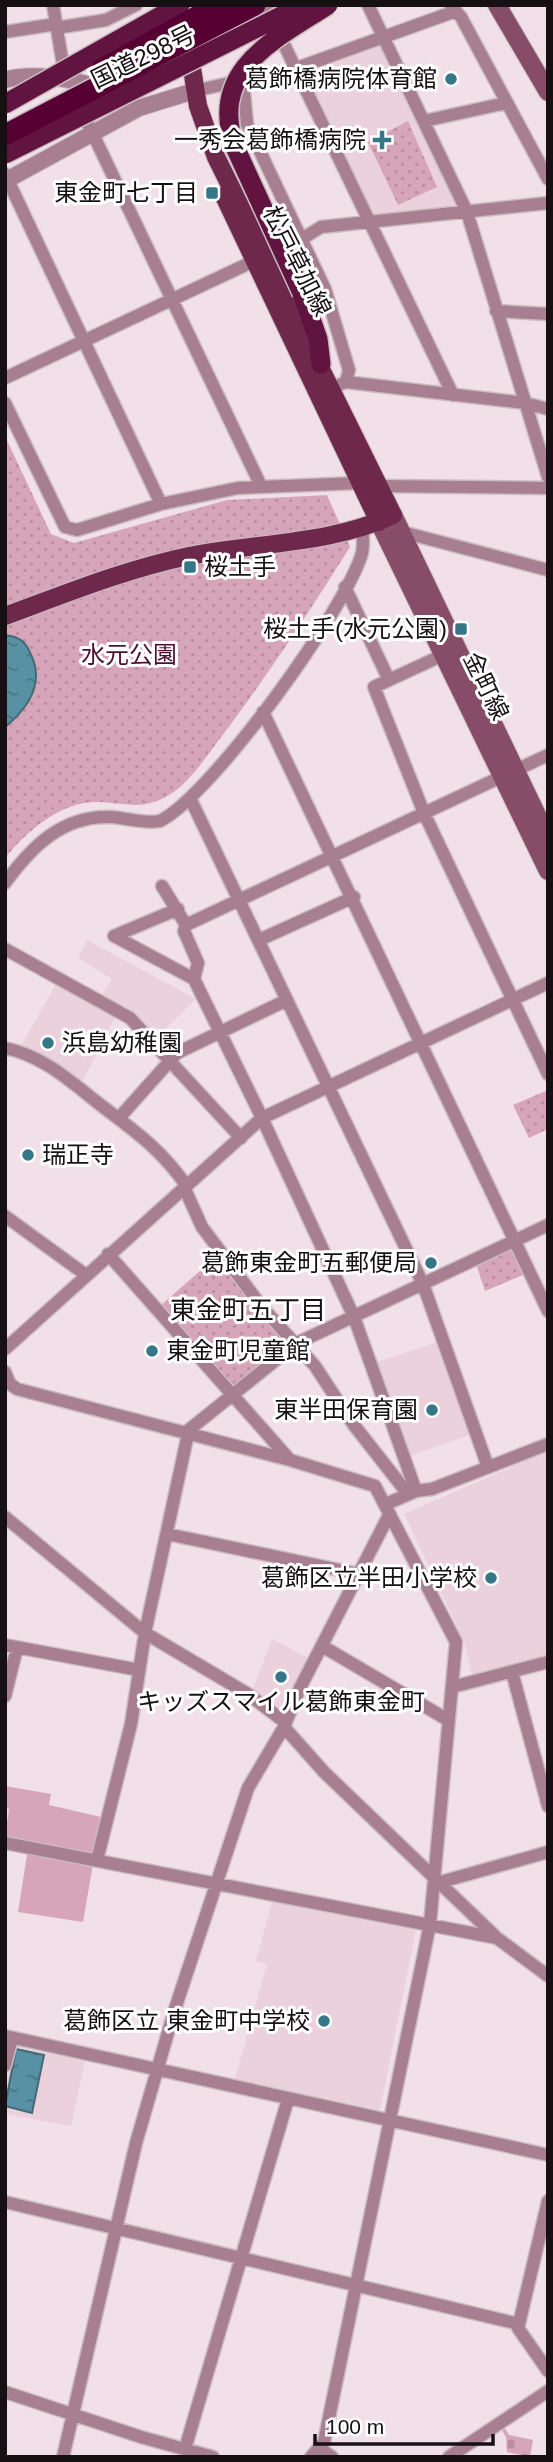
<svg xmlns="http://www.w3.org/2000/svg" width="553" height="2462" viewBox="0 0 553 2462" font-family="Helvetica,'Noto Sans JP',sans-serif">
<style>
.built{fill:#ebd1db}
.cemetery{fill:url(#cemetery-stones)}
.park{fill:url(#park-dots)}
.pitch{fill:#d7a5ba}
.water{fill:url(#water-ripples);stroke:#446a78;stroke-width:2}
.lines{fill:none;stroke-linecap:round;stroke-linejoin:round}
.minor-casing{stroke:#cabbc1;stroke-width:15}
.tertiary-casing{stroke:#cabbc1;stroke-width:18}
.secondary-casing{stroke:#cabbc1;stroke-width:20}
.primary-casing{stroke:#cabbc1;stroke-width:20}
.trunk-casing{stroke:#cabbc1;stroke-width:22}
.minor{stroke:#a87f90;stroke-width:12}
.tertiary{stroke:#a87f90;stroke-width:16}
.secondary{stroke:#874d68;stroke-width:18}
.primary{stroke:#6e284c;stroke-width:18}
.trunk{stroke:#621440;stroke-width:19}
.trunk-bridge-casing{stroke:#cabbc1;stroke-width:22;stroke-linecap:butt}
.motorway-bridge-casing{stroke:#cabbc1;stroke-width:24;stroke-linecap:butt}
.trunk-bridge{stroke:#621440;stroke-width:19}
.motorway-bridge{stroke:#560034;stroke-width:21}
.poi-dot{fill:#357689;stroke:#fff;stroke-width:2.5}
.labels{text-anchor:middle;stroke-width:6;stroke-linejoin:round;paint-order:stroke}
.street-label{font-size:24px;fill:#161013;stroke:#fff}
.poi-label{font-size:24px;fill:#161013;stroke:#fff;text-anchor:end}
.park-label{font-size:24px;fill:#4b1030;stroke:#fff}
.neighbourhood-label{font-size:26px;fill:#161013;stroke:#fff}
</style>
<defs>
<pattern id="cemetery-stones" width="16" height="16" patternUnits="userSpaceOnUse" patternTransform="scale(1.75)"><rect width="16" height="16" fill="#d7a5ba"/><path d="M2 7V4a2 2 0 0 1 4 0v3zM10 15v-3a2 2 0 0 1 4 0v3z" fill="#b88d9f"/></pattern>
<pattern id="park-dots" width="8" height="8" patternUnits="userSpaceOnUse" patternTransform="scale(1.75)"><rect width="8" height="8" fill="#d7a5ba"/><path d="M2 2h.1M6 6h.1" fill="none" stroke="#b88d9f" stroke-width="1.8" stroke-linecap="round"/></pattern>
<pattern id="water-ripples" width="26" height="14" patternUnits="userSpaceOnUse" patternTransform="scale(1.75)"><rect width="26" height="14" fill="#5891a3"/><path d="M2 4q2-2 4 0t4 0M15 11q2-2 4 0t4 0" fill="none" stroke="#487584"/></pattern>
</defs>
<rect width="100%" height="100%" fill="#f1e0e7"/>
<path class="built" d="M382,41l81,169 -90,10 -72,-151z
M87,940l109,59 -39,38 -22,-25 -13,-8 -41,80 -61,-36 37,-66 40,22 15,-25 -34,-21z
M440,1341l32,93 -65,23 -33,-94z
M548,1451v204l-76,20 -8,-34 -60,-127z
M272,1639l40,21 -27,59 -34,-25z
M272,1902l144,28 -36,180 -145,-31 32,-115 -11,-3z
M19,2047l66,15 -14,64 -66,-12v-31l8,-33z"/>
<path class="cemetery" d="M503,2425l6,10 24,5 -3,17 -23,-5 -1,-15 -6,-10z"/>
<path class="park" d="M408,121l29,66 -39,18 -30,-63z
M5,436l46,98 23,9 153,-43 100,-5 23,52c-41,65 -82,128 -128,189 -15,19 -32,47 -53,59 -26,16 -43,8 -71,7 -37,-1 -72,30 -93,56z
M548,1090v39l-19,9 -16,-33z
M511,1248l12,27 -38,16 -9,-27z
M218,1255l74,88 -60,45 -72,-82z"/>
<path class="pitch" d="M5,1786l46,8 -2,11 52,12 -18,105 -65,-10 11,-70 -24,-5 4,-28 -4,-1z"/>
<path class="water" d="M5,635c16,2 21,7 27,22 12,28 -5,52 -27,70z
M16,2049l28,6 -12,58 -27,-7z"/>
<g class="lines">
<g class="minor-casing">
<path id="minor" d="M53,5l12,72
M265,5l188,390
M368,5l99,207 81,265
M451,6l10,11 87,162
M56,28l50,-8 30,-15
M5,32l51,-8
M243,81l4,43 78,165 24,81 -3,12
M194,91l103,-23 159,-57
M81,109l180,377
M424,121l82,-18
M5,174l156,330 -84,26 -12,-3 -60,-124
M302,239l19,-12 227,-24
M496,311l52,3
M5,378l249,-117
M341,384l5,-2 179,21 23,6
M380,486l168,2
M161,504l77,-16 122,-5
M402,532l146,38
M345,587l44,93
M443,655l-69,32 50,126 124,261
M263,712l285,599
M516,770l32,-15
M190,798l233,486 65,183
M5,883c27,-37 58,-68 106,-66 16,1 34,7 49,4 52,-26 186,-212 202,-268 2,-9 1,-18 0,-27
M162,886l24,39 -2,6 14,32 -4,16
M186,925l317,-149
M259,940l95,-43
M5,949l125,69 111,120
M5,1048c38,8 64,32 93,55 36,28 60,43 88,82
M119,1118l58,-65 110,-53
M184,1187l18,40 60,80 53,59 38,58 55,70
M5,1216l81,59
M108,1254l182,206
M5,1349l257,-231 -68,-139 -80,-43 64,-27
M5,1372l5,12 7,5 273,71 85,26 81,156 -26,282 -106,518 -13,15
M185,1433l112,-90 251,-118
M416,1491l16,-2 116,-45
M386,1504l30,-13 -62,-174 -92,-199 286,-135
M5,1517l140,116 103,61 38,29
M167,1534l192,40
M5,1645l134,25
M322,1646l126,74
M512,1672l36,134
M452,1687l96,-25
M5,1696l12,-48
M284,1727l40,45 171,164
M5,1843l492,95 51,38
M97,1860l34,-136 14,-91 43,-199
M437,1883l111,-31
M5,2036l543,119
M5,2065l7,-27
M5,2202l514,122 -1,4 30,43
M519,2324l29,-123
M5,2392l136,45 72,20
M319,2448l13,9
M185,2449l103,-350
M63,2457l73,-314 38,-131 74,-224 36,-61 16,-39 89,-173
M449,2457l99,-66"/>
</g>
<g class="tertiary-casing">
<path id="tertiary" d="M5,80c29,-9 69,0 97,8
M5,181l134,-73 55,-17"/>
</g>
<g class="secondary-casing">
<path id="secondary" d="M497,5l51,87
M393,515l155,323
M379,522l169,349"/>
</g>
<g class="primary-casing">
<path id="primary" d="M224,196l155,326
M5,616c60,-22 121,-47 184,-60 64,-13 145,-12 204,-41l-177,-358 -18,-51 -9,-56"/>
</g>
<g class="trunk-casing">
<path id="trunk" d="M302,293l16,46 3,25"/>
</g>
<use href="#minor" class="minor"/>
<use href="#tertiary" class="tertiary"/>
<use href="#secondary" class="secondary"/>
<use href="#primary" class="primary"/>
<use href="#trunk" class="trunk"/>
<g class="trunk-bridge-casing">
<path id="trunk-bridge" d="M5,104l175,-99
M5,154l298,-149
M302,293l-67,-146c-27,-77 39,-107 93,-142"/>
</g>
<g class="motorway-bridge-casing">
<path id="motorway-bridge" d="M102,69l116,-64
M5,135l250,-130"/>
</g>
<use href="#trunk-bridge" class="trunk-bridge"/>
<use href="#motorway-bridge" class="motorway-bridge"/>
</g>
<g class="poi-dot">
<circle cx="451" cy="79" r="7"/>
<path d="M378.5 129.5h7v7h7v7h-7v7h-7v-7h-7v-7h7z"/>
<rect x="205" y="186" width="14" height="14" rx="3.5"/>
<rect x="183" y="560" width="14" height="14" rx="3.5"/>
<rect x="454" y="622" width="14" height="14" rx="3.5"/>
<circle cx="48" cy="1043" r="7"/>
<circle cx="28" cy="1155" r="7"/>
<circle cx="431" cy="1263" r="7"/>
<circle cx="152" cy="1351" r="7"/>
<circle cx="432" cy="1410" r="7"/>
<circle cx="491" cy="1578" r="7"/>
<circle cx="281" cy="1677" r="7"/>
<circle cx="324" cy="2021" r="7"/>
</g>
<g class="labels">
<g class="street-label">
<text transform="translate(143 57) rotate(-26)" y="8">国道298号</text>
<text transform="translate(297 261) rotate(63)" y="8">松戸草加線</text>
<text transform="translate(486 686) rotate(64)" y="8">金町線</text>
</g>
<g class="poi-label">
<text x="437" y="87">葛飾橋病院体育館</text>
<text x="366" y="148">一秀会葛飾橋病院</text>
<text x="198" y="201">東金町七丁目</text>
<text x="204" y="575" text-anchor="start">桜土手</text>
<text x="447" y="637">桜土手(水元公園)</text>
<text x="62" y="1051" text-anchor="start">浜島幼稚園</text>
<text x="42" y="1163" text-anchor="start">瑞正寺</text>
<text x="417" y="1271">葛飾東金町五郵便局</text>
<text x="166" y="1359" text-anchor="start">東金町児童館</text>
<text x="418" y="1418">東半田保育園</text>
<text x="477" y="1586">葛飾区立半田小学校</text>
<text x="281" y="1710" text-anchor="middle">キッズスマイル葛飾東金町</text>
<text x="310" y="2029">葛飾区立 東金町中学校</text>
</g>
<g class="park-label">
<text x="129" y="663">水元公園</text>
</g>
<g class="neighbourhood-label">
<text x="248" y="1319">東金町五丁目</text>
</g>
</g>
<rect width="553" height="2462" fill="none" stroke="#161013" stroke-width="14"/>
<path d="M315 2434v10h178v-10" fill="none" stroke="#161013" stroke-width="3.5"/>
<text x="326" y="2434" font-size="21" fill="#161013" stroke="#ffffff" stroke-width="5" paint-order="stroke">100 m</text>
</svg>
